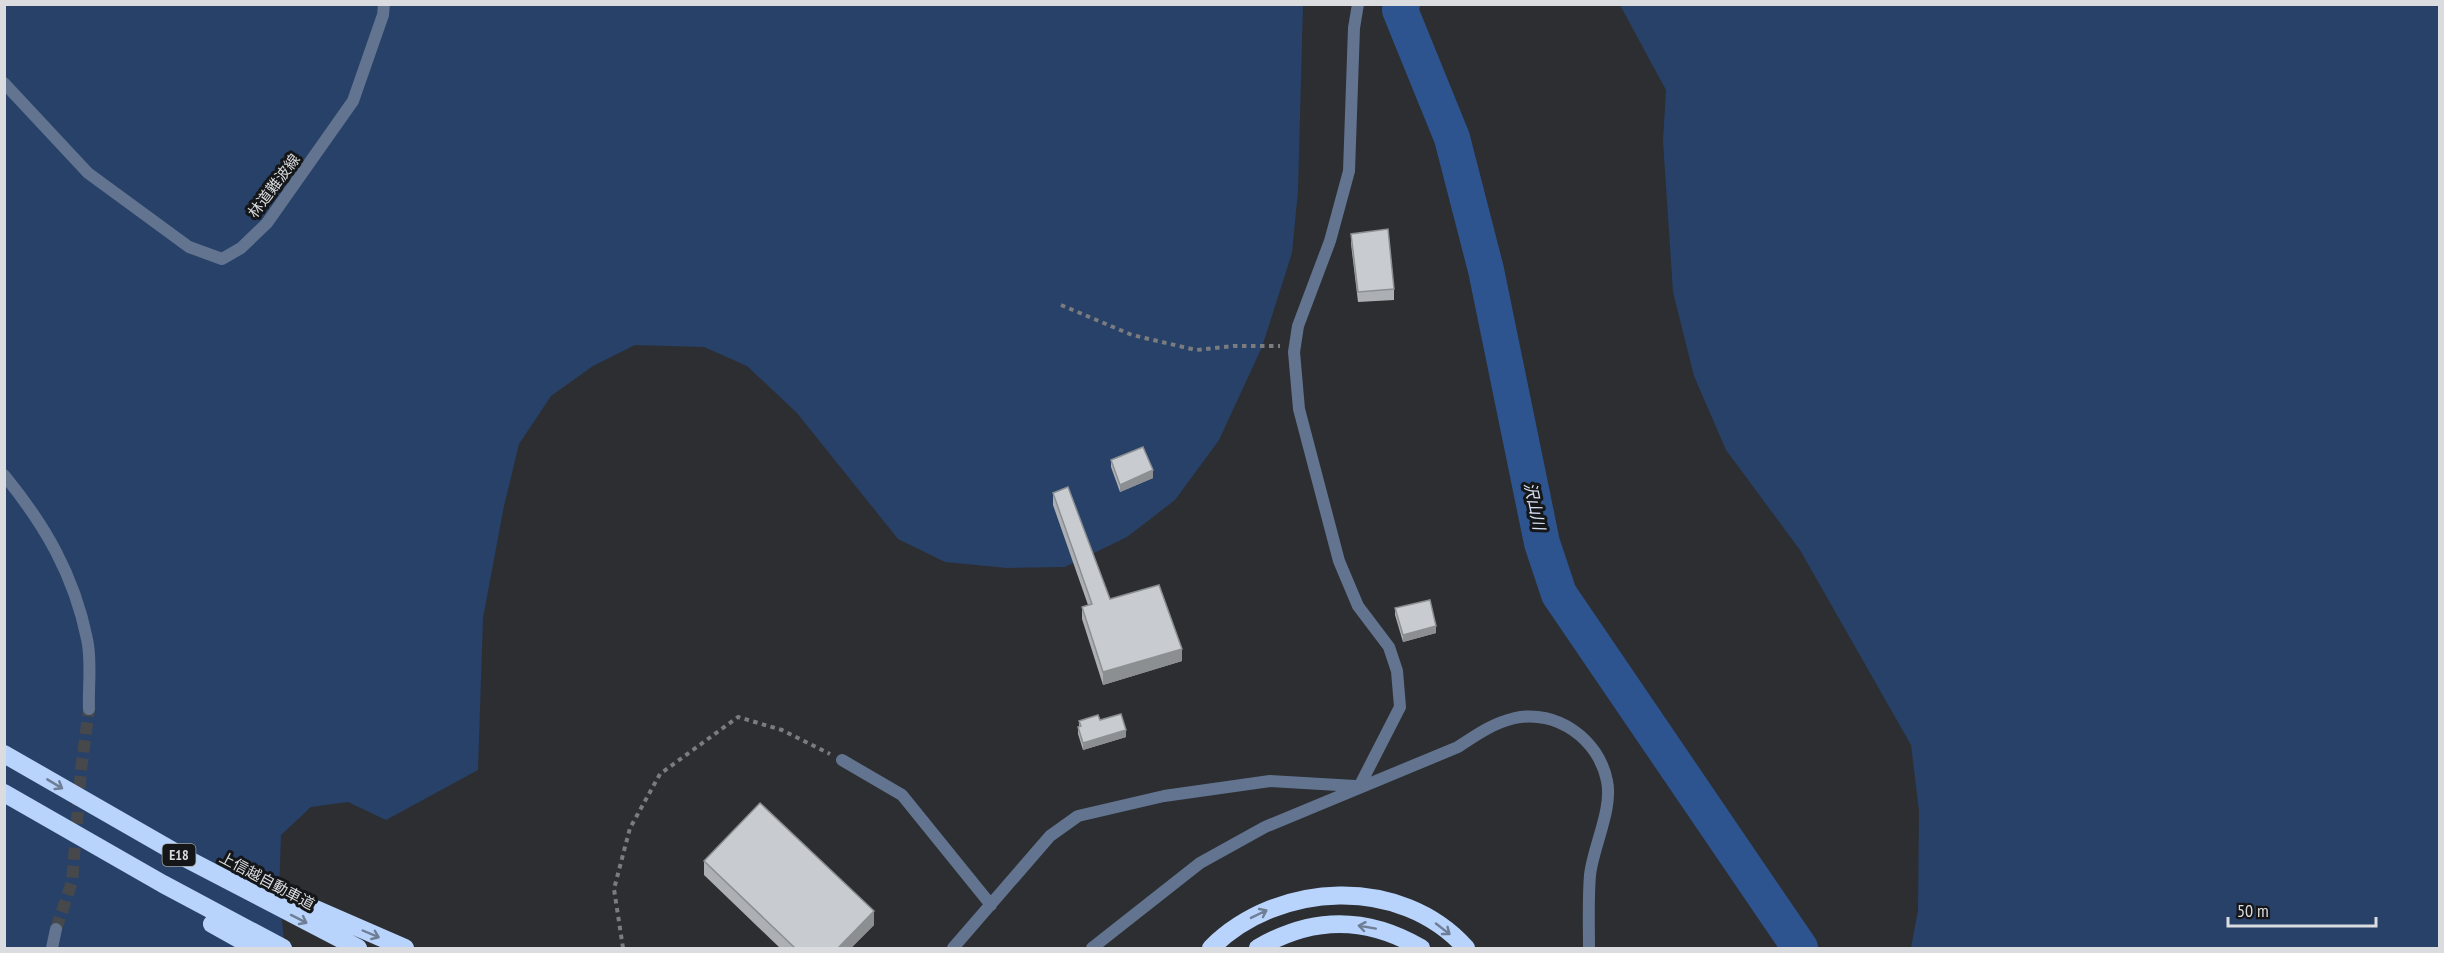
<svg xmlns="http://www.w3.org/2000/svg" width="2444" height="953" viewBox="0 0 2444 953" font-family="'PT Sans Narrow','Noto Sans JP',sans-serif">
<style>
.green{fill:#284168}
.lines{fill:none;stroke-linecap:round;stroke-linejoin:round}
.river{stroke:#2e548f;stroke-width:36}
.minor-tunnel{stroke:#46484c;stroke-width:12;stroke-dasharray:12 6;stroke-linecap:butt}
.path{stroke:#7a7c7f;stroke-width:4;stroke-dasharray:4.5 4.5;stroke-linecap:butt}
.minor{stroke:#62748f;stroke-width:12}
.motorway{stroke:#b8d3fc;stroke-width:18}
.wall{fill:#acafb4}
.shaded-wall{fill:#8c8f92}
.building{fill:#c8ccd1;stroke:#8c8f92;stroke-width:1.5}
.oneway{stroke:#6f7e95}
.labels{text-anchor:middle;stroke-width:6;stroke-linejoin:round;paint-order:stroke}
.shield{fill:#151618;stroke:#9fa1a3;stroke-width:1.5}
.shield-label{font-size:14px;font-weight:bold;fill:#dadcdf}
.street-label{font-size:15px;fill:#dadcdf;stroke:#151618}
.water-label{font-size:16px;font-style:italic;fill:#d7e2f4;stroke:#151618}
</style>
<rect width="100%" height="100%" fill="#2c2e32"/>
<path class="green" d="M5,5h1298l-5,186 -6,62 -30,94 -43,93 -44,60 -48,37 -62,30 -58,1 -62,-6 -47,-23 -101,-126 -50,-47 -43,-19 -69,-2 -42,21 -42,30 -32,48 -15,62 -21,112 -5,152 -92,50 -38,-18 -37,5 -30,28 -2,59 6,54h-280z
M1620,5h819v943h-528l7,-38 1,-99 -8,-66 -111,-195 -74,-100 -32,-74 -21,-84 -10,-151 3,-51z"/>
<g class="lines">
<path class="river" d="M1402,4l-2,6 52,128 34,132 56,273 17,51 241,354"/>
<path class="minor-tunnel" d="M56,929l16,-47 9,-112 8,-61"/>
<path class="path" d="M1061,305l71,30 64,15 38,-4h46
M623,948l-9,-59 16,-61 30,-54 78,-57 44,13 48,24"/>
<path class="minor" d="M1358,4l-4,24 -5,143 -19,70 -32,85 -4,26 5,57 40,152 19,45 31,41 8,24 3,36 -41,80
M4,83l84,90 101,74 33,12 19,-11 26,-25 86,-122 30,-86 1,-11
M4,475c41,50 70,100 83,164 5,22 1,48 2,70
M842,760l60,35 89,110
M52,948l4,-19
M953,948l97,-112 28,-20 86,-20 106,-15 85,5
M1092,948l108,-85 65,-36 193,-80c18,-12 35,-24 57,-29 41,-9 84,21 92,63 6,28 -14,66 -17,94 -2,24 -1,49 -1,73"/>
<path class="motorway" d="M4,754l183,105 171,89
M4,793l159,91 120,64
M258,884l147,64
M212,924l43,24
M1211,948c67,-67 190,-73 255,0
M1258,948c55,-32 108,-32 163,0"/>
</g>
<path class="wall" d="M1351,234l43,55v11l-36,2 -7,-58z
M1111,460l42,18 -33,14 -9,-25z
M1053,493l57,106 72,62 -79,24 -21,-66v-12l6,-2 -35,-100z
M1395,608l41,25 -33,9 -8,-27z
M1079,721l47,16 -43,13 -5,-16v-7h1z
M704,861l170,64 -23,23h-71l-76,-73z"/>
<path class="shaded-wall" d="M1153,470v8l-33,14v-7z
M1436,626v7l-33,9v-7z
M1182,649v12l-79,24v-13z
M1126,730v7l-43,13v-7z
M874,911v14l-23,23h-13z"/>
<path class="building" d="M1388,229l6,60 -36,3 -7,-58z
M1143,447l10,23 -33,15 -9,-25z
M1068,487l42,112 49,-14 23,64 -79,23 -21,-65 10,-3 -39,-111z
M1430,600l6,26 -33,9 -8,-27z
M1121,714l5,16 -43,13 -5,-16 3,-1 -2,-5 19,-6 2,5z
M760,803l114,108 -36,37h-43l-91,-87z"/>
<defs><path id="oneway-shaft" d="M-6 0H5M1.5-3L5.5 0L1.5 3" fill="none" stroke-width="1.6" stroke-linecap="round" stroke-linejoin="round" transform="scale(1.5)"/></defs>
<g class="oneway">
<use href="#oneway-shaft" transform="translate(55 784) rotate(31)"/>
<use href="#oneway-shaft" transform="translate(1259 914) rotate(-26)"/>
<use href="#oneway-shaft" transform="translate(299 919) rotate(27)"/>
<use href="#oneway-shaft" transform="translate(1367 927) rotate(-170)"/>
<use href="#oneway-shaft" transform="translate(1443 929) rotate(38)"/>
<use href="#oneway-shaft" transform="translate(371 934) rotate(23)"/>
</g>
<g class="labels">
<rect class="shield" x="162.5" y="844" width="33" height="22" rx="4.5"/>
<g class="shield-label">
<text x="179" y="860">E18</text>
</g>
<g class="street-label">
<text transform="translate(274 186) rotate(-53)" y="5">林道難波線</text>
<text transform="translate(267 881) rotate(28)" y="5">上信越自動車道</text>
</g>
<g class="water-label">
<text transform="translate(1535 506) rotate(78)" y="6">沢山川</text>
</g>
</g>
<rect width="2444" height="953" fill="none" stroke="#dadcdf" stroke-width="12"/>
<path d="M2228 917v9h148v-9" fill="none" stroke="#dadcdf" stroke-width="3"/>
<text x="2237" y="917" font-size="18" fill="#dadcdf" stroke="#151618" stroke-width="4.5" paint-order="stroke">50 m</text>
</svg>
